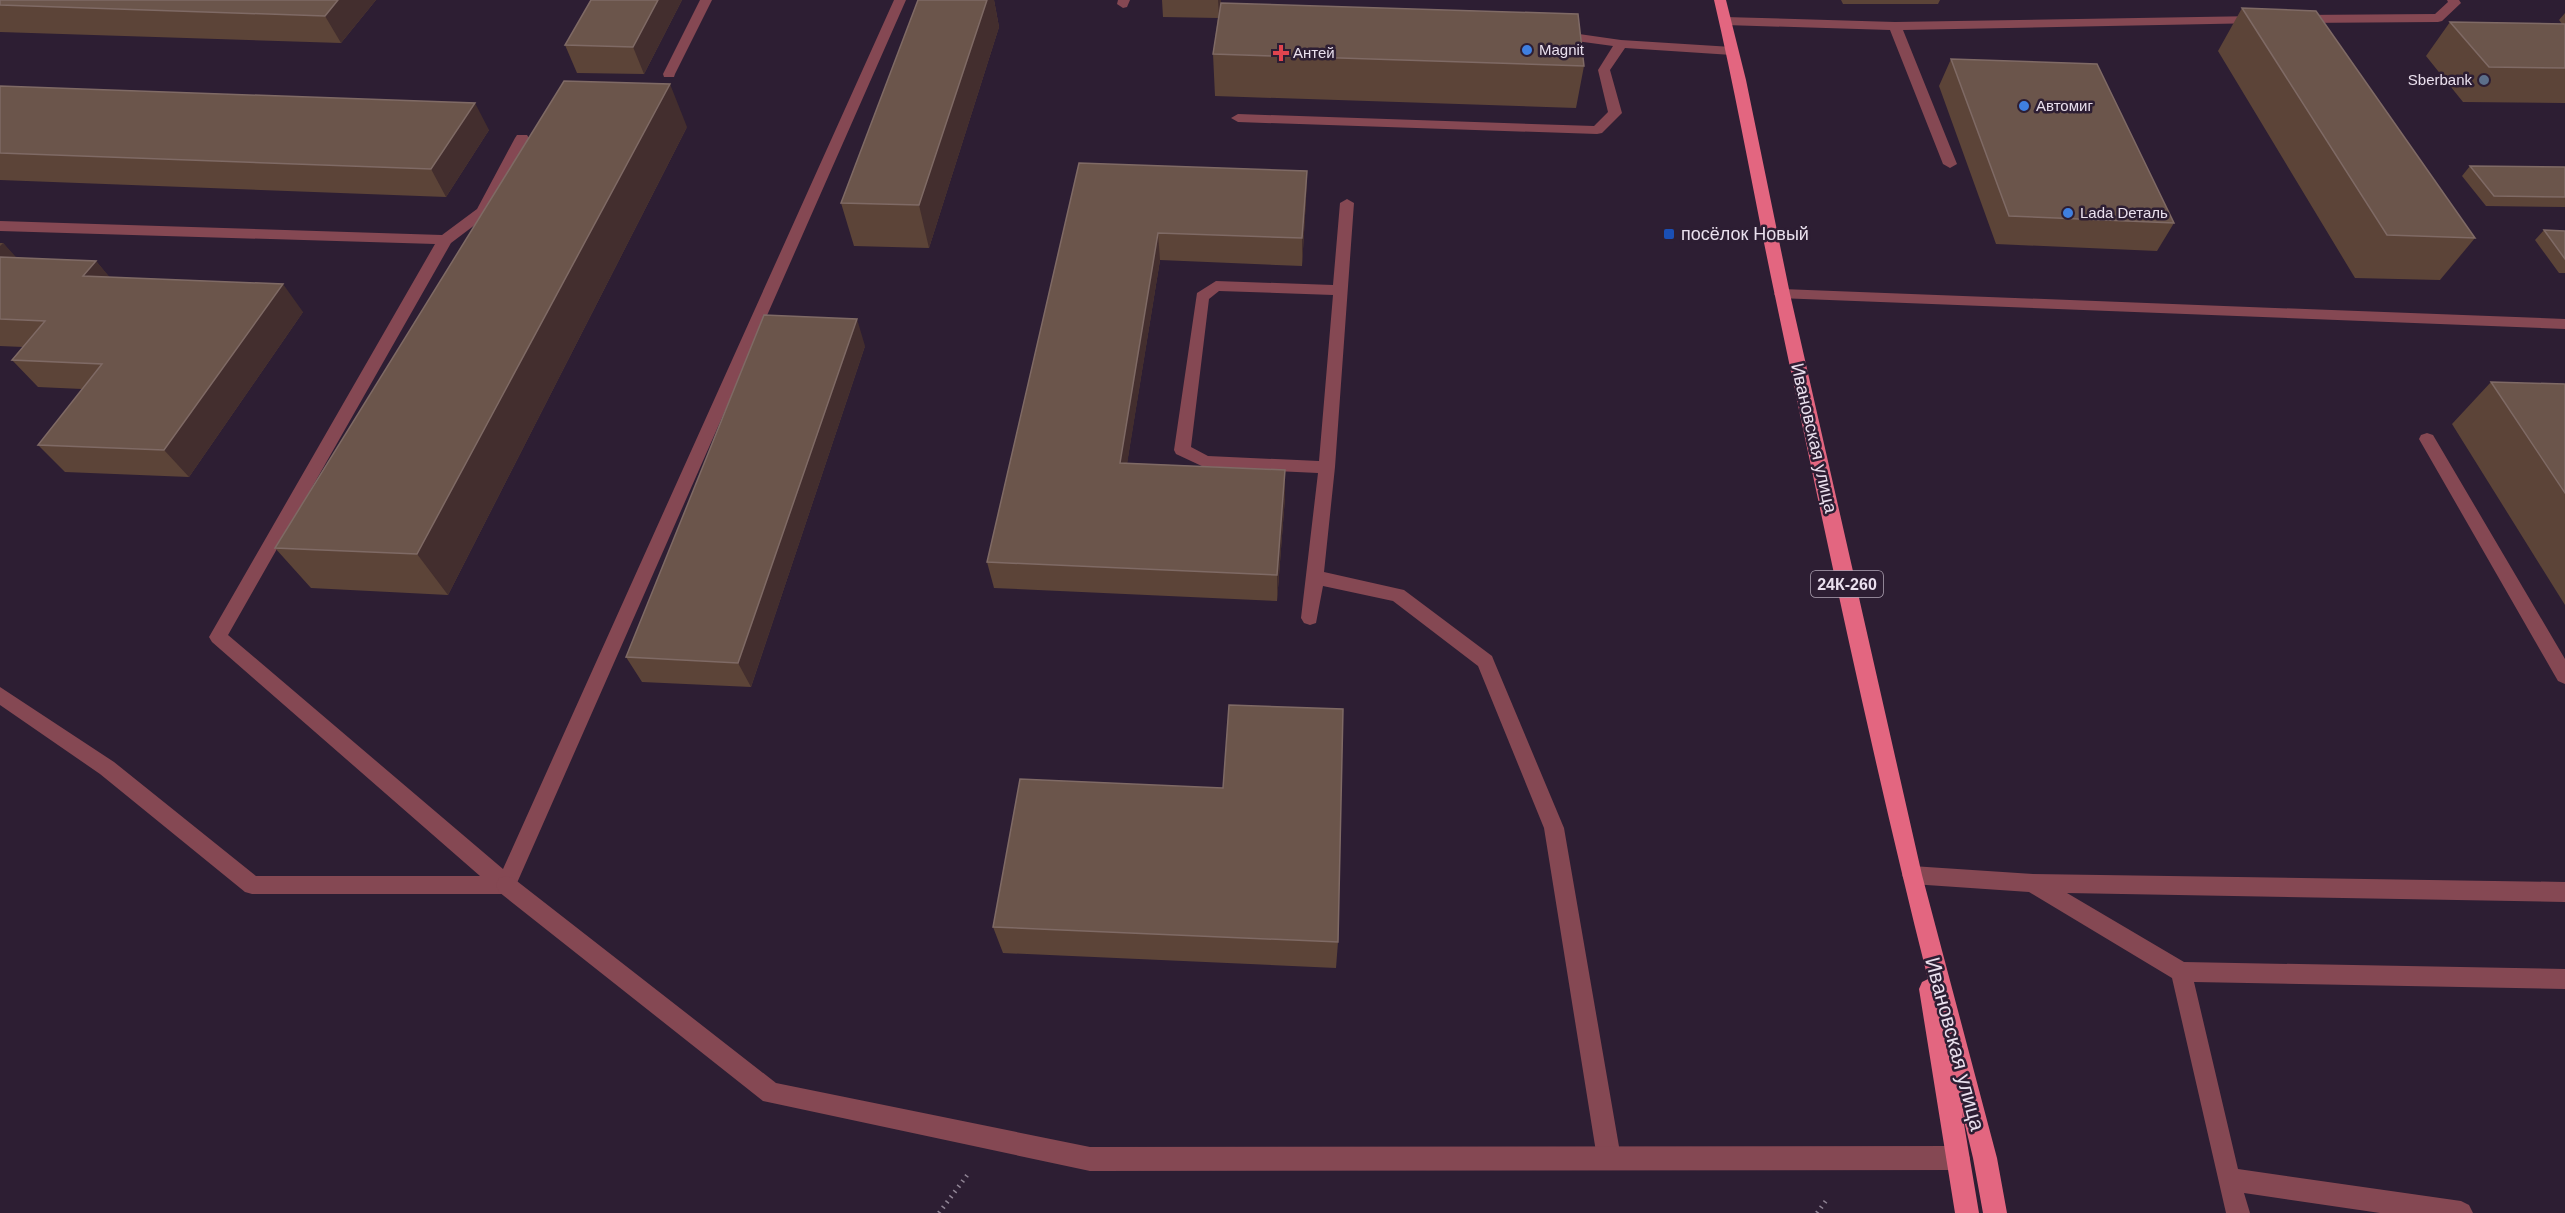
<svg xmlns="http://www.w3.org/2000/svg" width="2565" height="1213" viewBox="0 0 2565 1213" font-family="Helvetica,sans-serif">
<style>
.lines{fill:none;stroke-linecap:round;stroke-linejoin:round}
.path{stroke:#908495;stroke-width:4.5;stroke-dasharray:1.5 5;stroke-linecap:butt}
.lane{fill:#854853;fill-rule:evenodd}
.street{fill:#854853;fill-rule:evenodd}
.primary{fill:#e36680;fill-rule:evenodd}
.wall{fill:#5c4438}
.shaded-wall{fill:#432e2e}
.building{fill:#6b554b;stroke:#7f6a65;stroke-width:1.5}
.shop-dot{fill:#3f7fe0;stroke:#2d1e33;stroke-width:2}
.health-dot{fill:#e0444e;stroke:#2d1e33;stroke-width:2}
.service-dot{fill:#5c6f8a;stroke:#2d1e33;stroke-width:2}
.transit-dot{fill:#1a4fb4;stroke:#2d1e33;stroke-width:2}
.labels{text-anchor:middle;stroke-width:5;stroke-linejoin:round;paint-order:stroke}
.far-poi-label{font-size:15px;fill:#eae0ee;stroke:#2d1e33;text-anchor:start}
.shield{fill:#2d1e33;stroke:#b1a6b6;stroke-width:1.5}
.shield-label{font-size:16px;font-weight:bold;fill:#eae0ee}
.poi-label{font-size:18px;fill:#eae0ee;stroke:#2d1e33;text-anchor:start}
.street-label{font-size:18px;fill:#eae0ee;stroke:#2d1e33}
.near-street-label{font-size:21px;fill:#eae0ee;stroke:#2d1e33}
</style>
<rect width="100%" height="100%" fill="#2d1e33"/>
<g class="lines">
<path class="path" d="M939,1213l29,-39
M1817,1213l11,-15"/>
<path class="lane" d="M700,0h12l-37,74 -1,3h-10l-1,-3z
M894,0h12l-393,892 -7,2h-254l-7,-2 -145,-118 -100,-69v-18l114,75 142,114h224l-268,-234 -3,-5 226,-393 -435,-13v-10l442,14 35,-26 38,-71 2,-3h10l2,3 -41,77 -37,28 -223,392 275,234z
M1118,0h12l-3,7 -4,1 -6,-4z
M2447,0h12l2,3 -19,18 -4,1 -140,1 -6,-4 6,-4 137,-1 13,-12z
M2258,16l6,4 -2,3 -359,7 54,134 -7,4 -7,-4 -53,-134 -165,-5 -6,-4 6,-4 170,5z
M1558,31l63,9 111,7 6,4 -6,4 -107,-7 -15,22 12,43 -20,20 -5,1 -359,-12 -7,-4 7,-4 356,12 14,-14 -10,-42 15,-24 -59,-8 -2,-3z
M1347,199l7,4 -19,264 -11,105 80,18 88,66 2,5 70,167 57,330 -4,8 -8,4 -8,-4 -4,-8 -53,-330 -66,-162 -85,-65 -70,-15 -7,37 -6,2 -6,-2 -3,-5 17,-145 -112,-5 -30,-14 -2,-4 23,-157 19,-12 117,4 7,-82zM1219,291l114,4 -14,166 -111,-5 -17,-9 18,-148z
M1782,289l783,30v10l-788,-31 -3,-4 3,-4z
M2427,433l6,2 132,224v25l-7,-3 -139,-242 2,-4z
M1912,866l121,8 532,8v20l-498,-9 117,69 381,7v20l-371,-7 44,187 223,32 8,4 4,8h-93l-136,-20 6,20h-24l-54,-235 -143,-86 -117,-8 -7,-2 -3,-7 3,-7z"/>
<path class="street" d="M506,876l7,2 263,205 314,64 868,-1 8,4 4,8 -4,8 -8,4 -868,1 -327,-70 -264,-209 -3,-7 3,-7z"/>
<path class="primary" d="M1714,0h12l20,80 44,214 132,581 75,283 10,55h-24l-10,-55 -11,-46 17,101h-24l-36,-224 3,-7 6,-3c-57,-226 -105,-455 -153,-683 -21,-99 -38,-198 -61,-296z"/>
</g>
<path class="wall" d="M0,0h376l-35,43 -341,-11z
M591,0h91l-38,74 -67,-1 -12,-28z
M918,0h76l5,27 -70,221 -75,-2 -13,-43z
M1162,0h59v3l363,63 -8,42 -361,-12 -2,-42 5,-36 -55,-1z
M1841,0h99l-2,4h-95z
M2242,8l233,230 -35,42 -85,-2 -137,-227z
M2565,13v90l-102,-1 -37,-46 24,-34 112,2 -3,-4z
M1951,59l223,164 -17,28 -161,-7 -57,-158z
M0,86l489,44 -43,67 -446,-17z
M687,127l-239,468 -137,-7 -36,-40z
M1079,163l228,8 -1,28 -4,67 -142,-6 -33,203 158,7v27l-8,104 -283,-13 -7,-26z
M2470,166l95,1v40l-79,-1 -24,-30z
M2544,230l21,1v42h-6l-24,-33z
M0,243h3l13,15 80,3 13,16 194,35 -114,165 -124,-5 -27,-27 44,-56 -44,-2 -26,-27 11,-13 -23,-1z
M865,346l-114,341 -109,-5 -16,-25z
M2491,382l74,2v221l-113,-181z
M1223,788l115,154 -2,26 -333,-15 -10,-26z"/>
<path class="shaded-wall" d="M338,0h38l-35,43 -16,-27z
M658,0h24l-38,74 -11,-27z
M987,0h7l5,27 -70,221 -10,-43z
M1218,0h3l-2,18z
M670,84l17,43 -239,468 -31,-41z
M475,103l14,27 -43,67 -15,-28z
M1307,171l-1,28 -4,67v-28z
M1158,233l2,27 -37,229 -3,-26z
M3,243l25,27 -28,-3v-21z
M96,261l23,27 -36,-12z
M283,284l20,28 -114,165 -25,-27z
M857,319l8,27 -114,341 -13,-24z
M1285,470v27l-8,104v-26z"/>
<path class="building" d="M0,0h338l-13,16 -325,-11z
M591,0h67l-25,47 -68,-2z
M918,0h69l-68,205 -78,-2z
M1221,3l357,11 6,52 -371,-12z
M2242,8l74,3 159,227 -88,-3z
M2450,22l115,2v44l-76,-1z
M1951,59l146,5 77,159 -165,-7z
M564,81l106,3 -253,470 -142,-6z
M0,86l475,17 -44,66 -431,-16z
M1079,163l228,8 -5,67 -144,-5 -38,230 165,7 -8,105 -290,-13z
M2470,166l95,1v30l-71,-1z
M2544,230l21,1v28z
M0,257l96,4 -13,15 200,8 -119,166 -126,-5 64,-81 -90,-4 33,-39 -45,-2z
M764,315l93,4 -119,344 -112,-6z
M2491,382l74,2v109z
M1229,705l114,4 -5,233 -345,-15 27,-148 203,9z"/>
<g class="shop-dot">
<circle cx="1527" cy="50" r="6"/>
<circle cx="2024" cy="106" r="6"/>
<circle cx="2068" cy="213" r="6"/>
</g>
<path class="health-dot" d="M1278 44h6v6h6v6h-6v6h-6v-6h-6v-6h6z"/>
<circle class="service-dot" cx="2484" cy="80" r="6"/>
<rect class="transit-dot" x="1663" y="228" width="12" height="12" rx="3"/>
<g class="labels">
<g class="far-poi-label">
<text x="1539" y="55">Magnit</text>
<text x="1293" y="58">Антей</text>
<text x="2472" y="85" text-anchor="end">Sberbank</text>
<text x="2036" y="111">Автомиг</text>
<text x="2080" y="218">Lada Dеталь</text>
</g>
<rect class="shield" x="1811" y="571" width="72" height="26" rx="4.5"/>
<g class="shield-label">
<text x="1847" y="590">24К-260</text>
</g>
<g class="poi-label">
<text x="1681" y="240">посёлок Новый</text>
</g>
<g class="street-label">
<text transform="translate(1814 438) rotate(77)" y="6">Ивановская улица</text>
</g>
<g class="near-street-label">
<text transform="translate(1955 1044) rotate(75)" y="7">Ивановская улица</text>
</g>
</g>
</svg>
